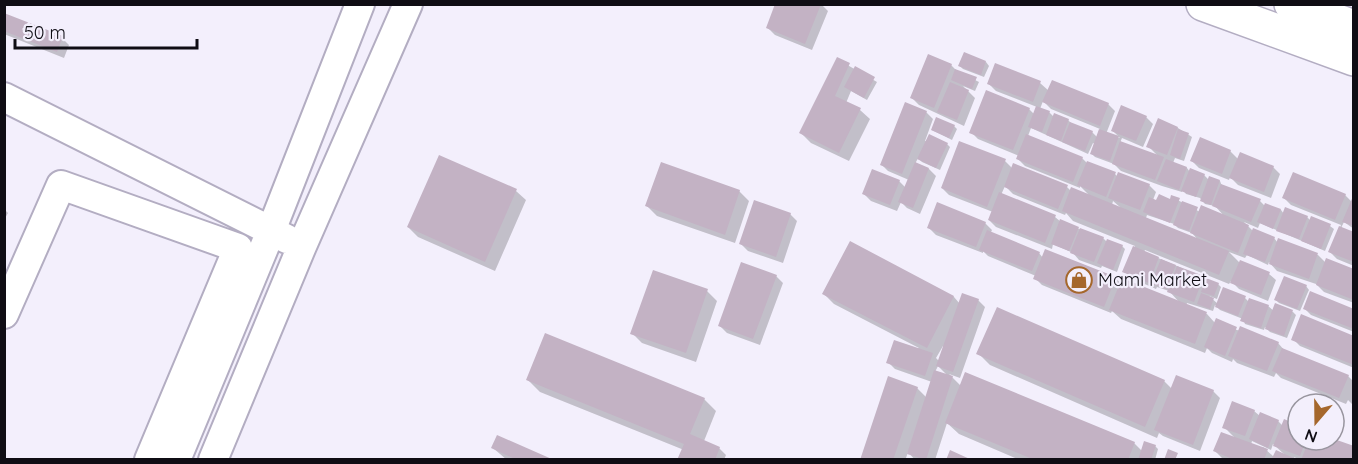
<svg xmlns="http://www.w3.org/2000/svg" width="1358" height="464" viewBox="0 0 1358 464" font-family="Quicksand,sans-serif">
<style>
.shadow{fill:#0003;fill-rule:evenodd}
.building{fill:#c3b2c4}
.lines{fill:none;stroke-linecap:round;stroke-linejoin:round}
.minor-casing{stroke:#b3adc2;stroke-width:32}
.major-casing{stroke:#b3adc2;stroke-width:36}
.highway-casing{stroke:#b3adc2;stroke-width:36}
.minor{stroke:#fff;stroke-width:28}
.major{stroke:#fff;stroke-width:33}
.highway{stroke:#fff;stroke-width:33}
.labels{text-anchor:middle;stroke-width:4.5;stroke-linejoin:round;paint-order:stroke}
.poi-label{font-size:18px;fill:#0f0d14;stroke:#f3effc;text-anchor:start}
</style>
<rect width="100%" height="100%" fill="#f3effc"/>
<path class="shadow" d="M777,4h44l7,7 -16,39 -37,-15 -7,-7z
M4,14l58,24 7,7 -5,13 -60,-24z
M837,59l40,23 -10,18 -16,-9 -5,12 14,7 10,9 -21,42 -38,-18 -10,-10z
M986,62l3,4 -5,11 -21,-8 -3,-3z
M951,65l6,6 22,11 -4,9 -12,-5 12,12 -11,28 -45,-21 -7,-7z
M1040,83l9,8 59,13 7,7 -9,23 14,4 -8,-8 34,-13 7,7 -10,23 -21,-9 -2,5 39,14 -11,-11 11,-26 19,8 14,9 -8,24 -9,-3 -2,5 14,5 3,4 14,3 5,5 1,-2 10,3 2,5 38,15 5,5 1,-1 15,5 3,4 23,3 4,4 1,-3 18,8 4,3 -9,22 -65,-28 -2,5 -14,-6 10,10 20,6 4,5 1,-3 39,15 8,8 28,8v32l-30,-11 -8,-8 -39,-13 -8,-9 -1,3 -21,-10 -2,3 -16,-6 11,11 29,11 7,6 -8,21 -29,-12 -8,-8 -2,3 -84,-34 -1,2 59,25 4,4 11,3 3,3 -4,12 -8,-3 9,8 27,-6 4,4 19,4 6,5 2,-6 17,7 3,3 -9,23 -17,-6 -5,-5 -1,3 -19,-6 -2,-5 -23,-9 -5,-5 -2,6 -26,-8 -1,3 21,8 8,9 63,20 7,8 63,25 6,6v24l-6,-6 -2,4 -65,-26 -5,-5 -2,4 -37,-14 -4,-4 -1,3 -20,-9 -5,-5 -2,5 -84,-34 -9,-8 -1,2 -69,-28 -7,-7 1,-2 -48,-20 -5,-5v2l-47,-18 -7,-7 56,-5 7,7 -2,4 49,19 4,5 3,-7 70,27 5,6 59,19 -11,-12 -12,-4 -1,2 -25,-11 -7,-7 11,-25 -62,-25 -7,-8 -1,2 -52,-21 -8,-8 -4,9 54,22 6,5 42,16 4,4 15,4 3,3 -8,23 -15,-6 -1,2 -22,-8 -6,-7 -20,-9 -1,5 -56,-22 -7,-7 4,-8 -44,-17 -7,-7 63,-27 8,8 54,18 4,4 19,5 -10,-10v2l-55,-22 -7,-7 1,-3 -41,-17 -7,-7 58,-23 5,5 3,-7 -41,-16 -7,-7zM1043,101l8,8 49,20 -3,8 -5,-5 -20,-8 -4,-4 -14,-3 -5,-5 -9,-3zM1031,128l57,26 5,-11 2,1 -3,10 3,3 19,7 7,7 41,15 20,6 1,-2 3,4 14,4 5,6 10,2 10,11 -25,-5 -28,-15 -1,4 -18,-1 3,-8 -7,-7 -31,-8 -3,-3 -27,-10 -6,-6 -54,-22zM1113,201l8,7 -9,-3zM1147,215l27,9 4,4 14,5 6,7 -52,-22z
M926,112l7,7 -8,22 22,3 3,3 -10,23 -18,-8 -4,-4 -3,6 14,5 7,7 -16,38 -13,-6 -6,-6 -4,9 -26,-10 -7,-7 35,-13 7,7 3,-8 -21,-9 -7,-7z
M954,126l3,3 -5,11 -20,-10z
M1230,151l8,8 35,8 7,7 -9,24 -33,-13 -8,-8 -1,3 -30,-12 -7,-7z
M516,191l10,9 -31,71 -77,-34 -10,-10z
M739,191l10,10 -14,42 -78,-27 -10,-10z
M1345,195l7,7 2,-4v31l-10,-7 -3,6 13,5v33l-17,-7 -7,-7 11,-27 -50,-20 -7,-7z
M4,209l4,4 -4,7z
M790,214l7,7 -14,42 -35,-12 -7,-7z
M851,243l103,54 6,7 18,-4 7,7 -25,71 -11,-4 12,12 173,57 8,8 13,-5 3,3 -3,11h-135l-61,-26 -12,-11 -12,37h-20l-7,-8 -2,6 4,2h-49l56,-72 10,10 5,-16 -37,-13 -7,-7 31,-14 -85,-44 -10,-10zM943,346l2,1 -6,14 -3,-3zM938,366l10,10 -13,-4z
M776,276l7,7 -23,62 -33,-12 -7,-7z
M1306,286l3,4 -1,2 46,18v22l-43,-17 -7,-7 7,-15 -3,-1 -8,19 -21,-8 -3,-3z
M707,291l10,10 -21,61 -54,-19 -10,-10z
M1354,337v31l-54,-22 -7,-7z
M978,353l186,28 8,8 41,2 7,7 -20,53 -37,-15 -4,-3 -2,5 -167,-73z
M528,380l176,19 12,12 -12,30 15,7 7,7 -2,5h-44l4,-10 -144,-58z
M1254,411l6,5 18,5 5,5h15v14h36l20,20h-54l-6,-3 2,3h-70l-4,-2 -7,-7 21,-12 -12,-12zM1252,441l19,9 2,-6 12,11 -11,2 -11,-10 -1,2 -11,-4z
M493,448l57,12h-43z"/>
<path class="building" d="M775,4h46l-16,40 -39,-16z
M4,13l59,23 -6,16 -53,-21z
M964,52l22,9 -5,14 -23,-9z
M928,54l24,10 -18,44 -24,-10z
M837,57l13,6 -15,33 26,12 -22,45 -40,-20z
M995,63l46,18 -8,21 -46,-18z
M855,66l20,11 -11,21 -20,-11z
M955,69l22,8 -5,12 -21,-9z
M1052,80l57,23 -9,23 -58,-24z
M950,82l19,8 -12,30 -20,-8z
M986,90l44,18 -17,42 -44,-17z
M905,102l22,9 -25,63 -22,-9z
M1121,105l26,11 -11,25 -25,-10z
M1036,106l14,5 -8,21 -14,-5z
M1054,113l15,6 -8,22 -15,-6z
M936,117l19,8 -6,13 -18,-8z
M1158,118l20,9 -11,28 -21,-8z
M1070,122l23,9 -8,20 -23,-9z
M1099,129l20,7 -9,25 -20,-7z
M1178,129l11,4 -9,26 -10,-4z
M929,134l19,9 -12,25 -19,-9z
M1026,134l57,23 -10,25 -57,-23z
M1200,137l31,13 -9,24 -32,-13z
M959,141l47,18 -19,48 -46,-19z
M1120,141l44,16 -9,23 -43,-16z
M1240,152l34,14 -10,26 -35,-14z
M439,155l78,34 -32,73 -78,-35z
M1166,159l21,8 -8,23 -22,-9z
M1087,161l29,11 -10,25 -29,-12z
M661,162l79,28 -15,45 -80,-29z
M915,162l14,6 -16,40 -15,-6z
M1013,163l55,22 -10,24 -54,-22z
M1190,168l15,6 -9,23 -15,-6z
M872,169l28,11 -10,25 -28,-11z
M1118,172l32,12 -10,26 -32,-12z
M1293,172l53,22 -11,26 -53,-22z
M1209,176l11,4 -9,25 -11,-4z
M1221,184l40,15 -10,23 -39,-16z
M1071,187l158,64 -10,24 -157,-64z
M999,192l57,23 -11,28 -57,-23z
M1159,194l11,5 1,-4 9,3 -10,25 -27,-11 6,-15 7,3z
M1354,194v32l-12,-4z
M754,200l37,13 -15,44 -37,-13z
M1182,201l16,6 -9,24 -16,-6z
M937,202l49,20 -10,25 -49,-19z
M1265,203l16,6 -8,20 -16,-7z
M1201,205l48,20 -11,28 -48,-20z
M1285,207l23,9 -9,23 -23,-8z
M1311,216l20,8 -10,25 -20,-8z
M1060,219l19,8 -10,24 -18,-7z
M1339,226l15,6v30l-26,-10z
M1080,228l24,9 -10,25 -24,-9z
M1253,228l22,9 -10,25 -22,-8z
M987,230l53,22 -8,19 -53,-21z
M1278,238l40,15 -9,26 -40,-15z
M1107,239l16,6 -10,25 -16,-7z
M850,241l104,55 -27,52 -105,-54z
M1133,246l26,11 -10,26 -27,-11z
M1045,249l71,28 -12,30 -71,-28z
M1326,258l28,11v31l-38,-15z
M1161,259l15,6 -10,24 -15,-6z
M1240,260l30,12 -9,23 -31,-12z
M741,262l36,13 -24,64 -35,-13z
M1177,266l27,10 -10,26 -27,-10z
M653,270l55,19 -22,64 -56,-19z
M1284,276l23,9 -10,24 -23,-9z
M1122,278l85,34 -12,32 -86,-34z
M1206,278l13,5 -5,13 -13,-4z
M1223,287l23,9 -8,20 -23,-9z
M1310,291l44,18v20l-51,-20z
M962,293l17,6 -26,73 -17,-6z
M1201,293l13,5 -4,11 -13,-5z
M1249,298l20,7 -8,23 -21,-7z
M1275,303l18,7 -9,26 -19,-7z
M997,307l168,73 -20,47 -169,-73z
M1301,314l53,22v29l-63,-25z
M1216,318l21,9 -12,29 -21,-9z
M1240,326l39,16 -12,29 -39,-15z
M545,333l160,65 -15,36 30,13 -5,13h-38l7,-16 -158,-64z
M894,340l39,13 -8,23 -39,-13z
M1282,348l67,27 -10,23 -67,-27z
M934,370l19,6 -27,84 -19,-6z
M965,372l170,70 -7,18h-93l-90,-37z
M1176,375l38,15 -21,55 -39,-15z
M888,376l30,11 -25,73h-33z
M1232,401l23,9 -10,26 -23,-8z
M1260,412l19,8 -11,28 -19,-9z
M1284,419l14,6v15h8l-6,16 -27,-10z
M1221,432l47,17 -4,11h-29l-22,-9z
M497,435l57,25h-37l-26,-12z
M1334,439l20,7v14h-53l8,-20z
M1144,441l12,4 -5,15h-13z
M1168,449l10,4 -3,7h-11z
M950,450l22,10h-26z
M1276,450l22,10h-27z"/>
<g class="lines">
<g class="minor-casing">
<path id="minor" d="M4,97l283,142
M4,314l57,-129 177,63 -89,212
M176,460l95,-229 89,-227
M213,460l89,-214 106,-242"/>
</g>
<g class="major-casing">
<path id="major" d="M1203,4l151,55"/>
</g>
<g class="highway-casing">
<path id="highway" d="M1291,4l63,23"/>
</g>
<use href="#minor" class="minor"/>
<use href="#major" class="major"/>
<use href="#highway" class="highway"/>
</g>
<defs>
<g id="shop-ring" transform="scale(1.35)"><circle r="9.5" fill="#f3effc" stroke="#a5672c" stroke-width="1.5"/><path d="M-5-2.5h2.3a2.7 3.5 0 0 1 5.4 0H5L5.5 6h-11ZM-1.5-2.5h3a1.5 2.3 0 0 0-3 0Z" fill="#a5672c"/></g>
</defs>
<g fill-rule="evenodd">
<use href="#shop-ring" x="1079" y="280"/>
</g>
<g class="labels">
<g class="poi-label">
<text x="1098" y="286">Mami Market</text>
</g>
</g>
<rect width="1358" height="464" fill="none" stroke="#0f0d14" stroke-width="12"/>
<g transform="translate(1316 422) rotate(200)"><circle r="28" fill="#f3effc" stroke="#98959f" stroke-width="1.5"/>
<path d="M0-4.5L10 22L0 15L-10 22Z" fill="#a5672c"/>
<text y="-9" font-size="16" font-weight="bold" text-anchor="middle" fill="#0f0d14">N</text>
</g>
<path d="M15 39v9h182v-9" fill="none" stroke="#0f0d14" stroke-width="3"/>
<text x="24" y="39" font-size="18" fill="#0f0d14" stroke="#f3effc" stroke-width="4.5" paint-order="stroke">50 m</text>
</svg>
